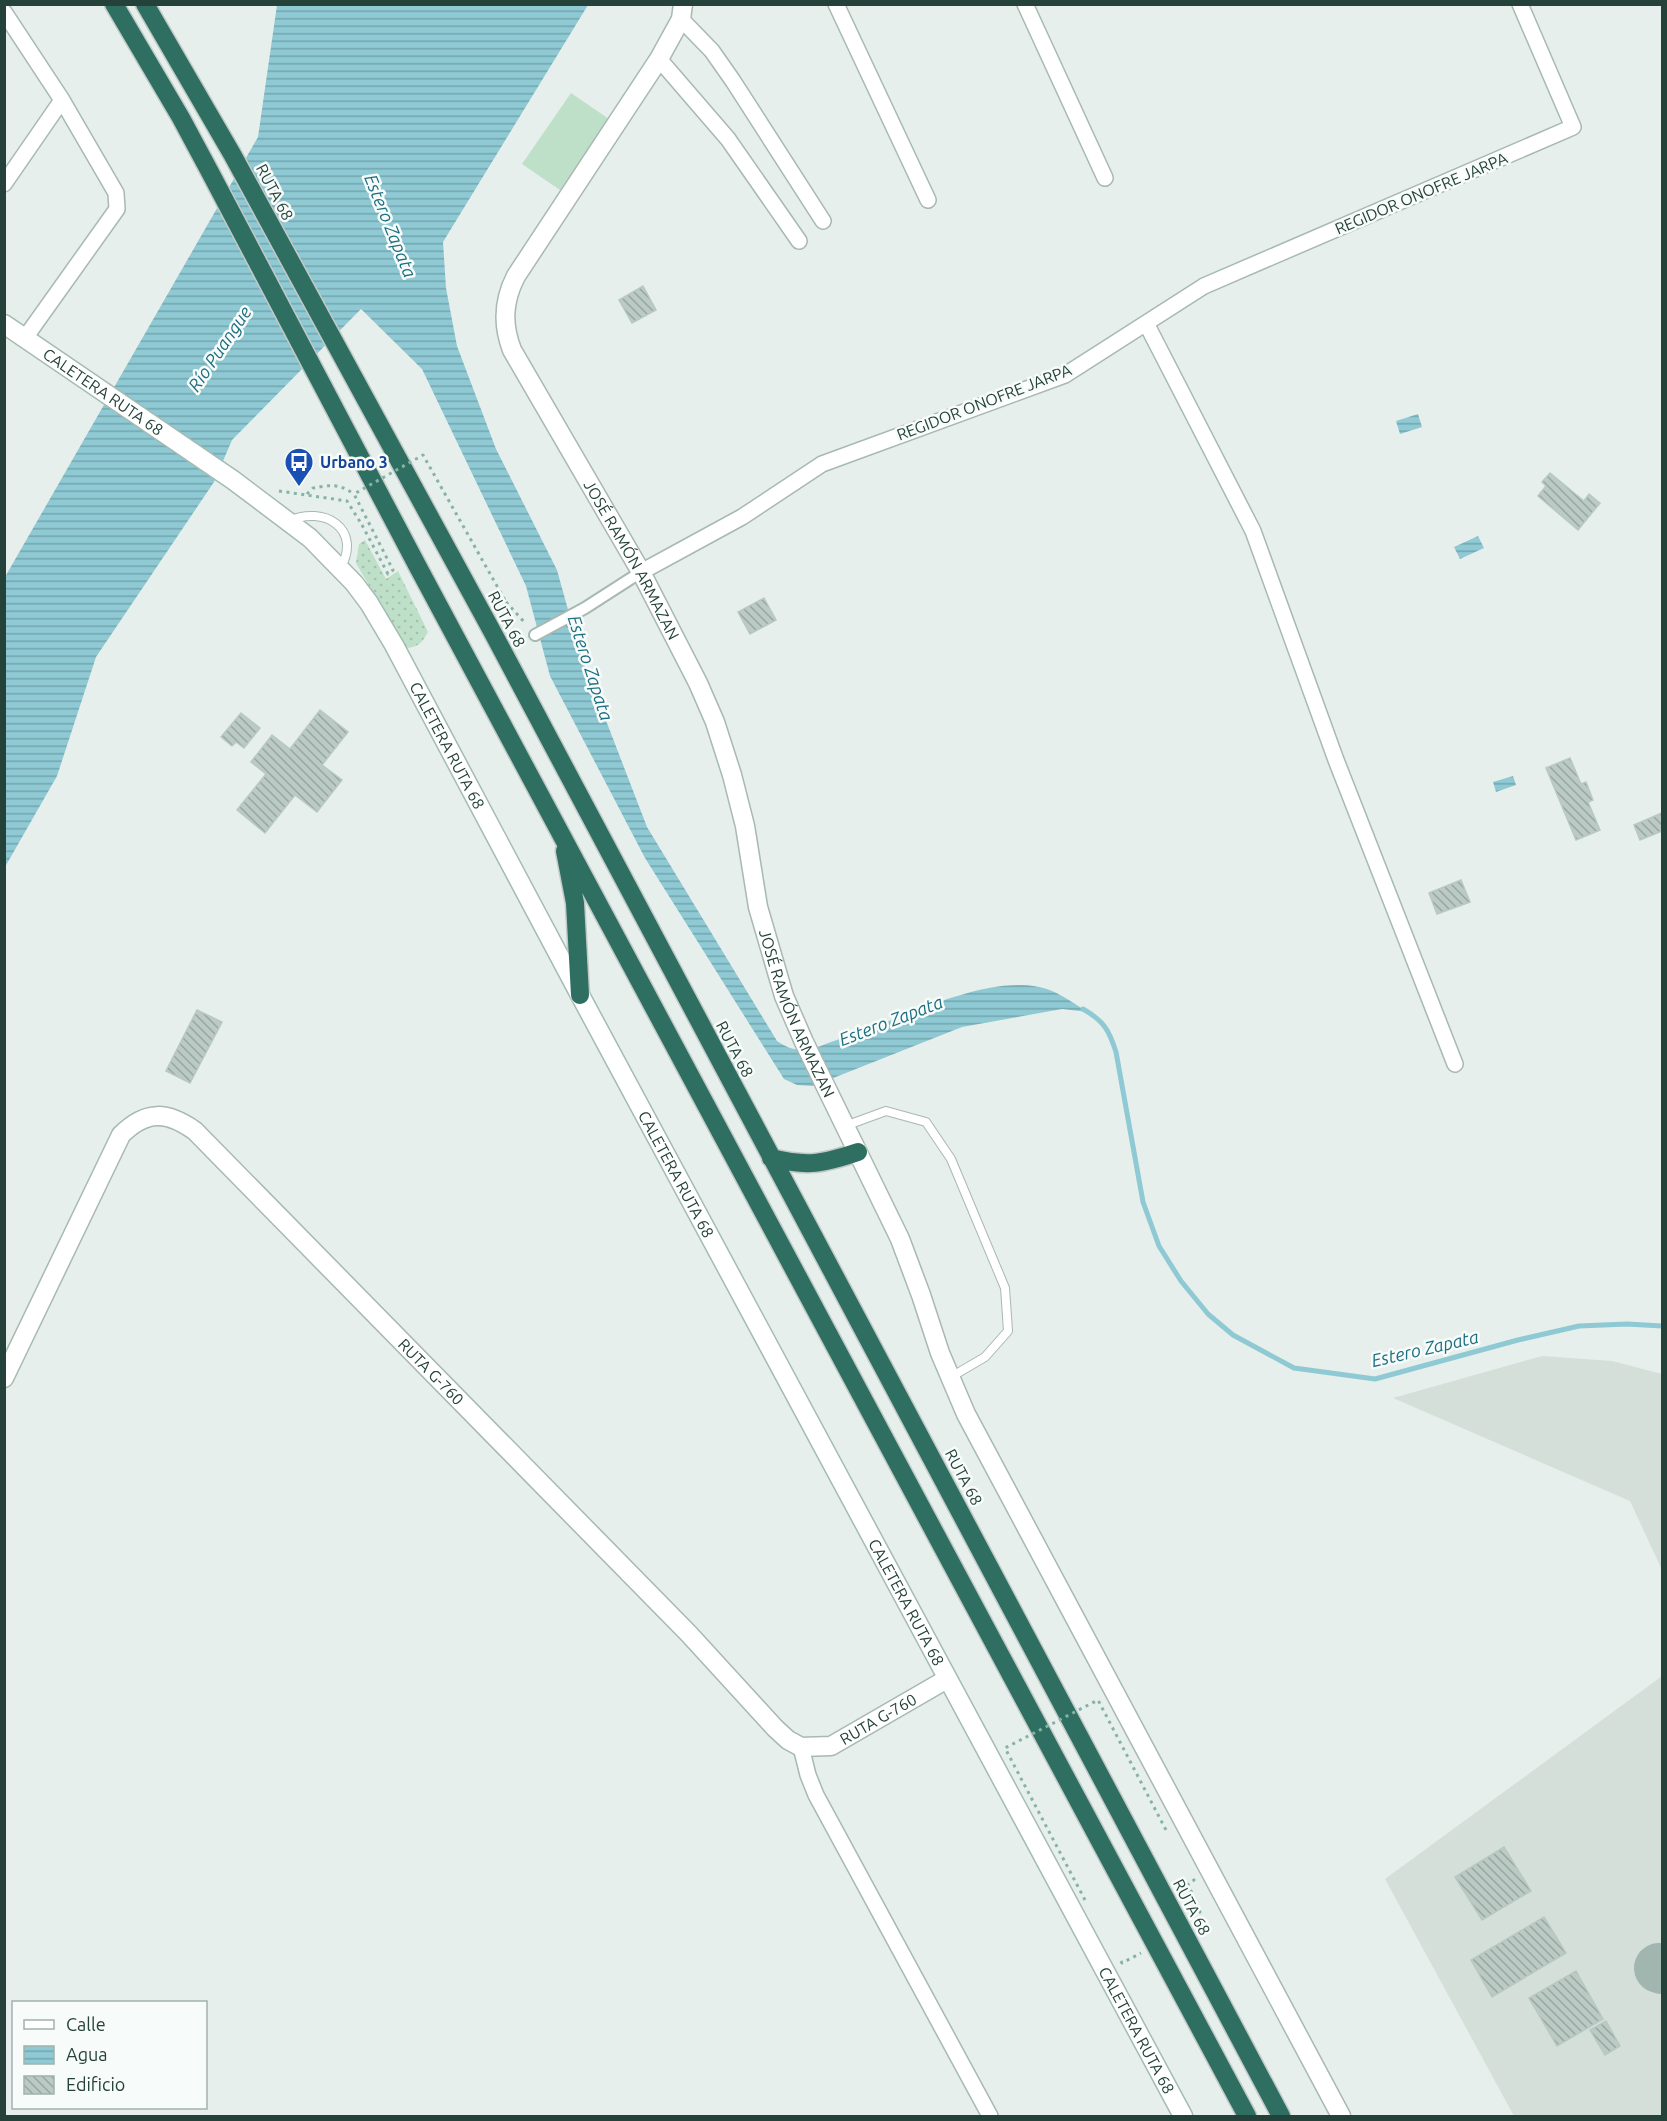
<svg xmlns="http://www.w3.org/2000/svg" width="1667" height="2121" viewBox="0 0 1667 2121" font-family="Ubuntu,sans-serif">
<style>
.built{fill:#d4dfda}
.grass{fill:url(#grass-dots)}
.garden{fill:#bfe0c8}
.water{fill:url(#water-rules)}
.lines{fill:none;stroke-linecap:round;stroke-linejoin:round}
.stream{stroke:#8ec9d4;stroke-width:5}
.taxiway{stroke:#a2b6b0;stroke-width:50}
.building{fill:url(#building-back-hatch);stroke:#b8c9c2;stroke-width:1.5}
.service-casing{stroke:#a8b8b2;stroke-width:10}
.pedestrian-casing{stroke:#a8b8b2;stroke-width:14}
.minor-casing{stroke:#a8b8b2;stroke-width:18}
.tertiary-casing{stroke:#a8b8b2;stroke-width:21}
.secondary-casing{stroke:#a4bbb3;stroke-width:21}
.motorway-casing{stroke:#c2cac8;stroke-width:21}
.path{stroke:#86b3a5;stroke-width:3;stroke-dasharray:3 4.5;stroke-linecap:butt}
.service{stroke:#fff;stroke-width:8}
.pedestrian{stroke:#fff;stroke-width:10}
.minor{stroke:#fff;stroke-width:15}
.tertiary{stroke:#fff;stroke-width:18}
.secondary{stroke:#fff;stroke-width:18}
.motorway{stroke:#2f6f62;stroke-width:18}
.path-bridge{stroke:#86b3a5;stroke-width:3;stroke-dasharray:3 4.5;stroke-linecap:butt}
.labels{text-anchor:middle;stroke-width:5;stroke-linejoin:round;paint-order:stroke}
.street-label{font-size:16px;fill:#24423a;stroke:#f7fbf9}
.transit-label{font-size:16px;font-weight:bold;fill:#164399;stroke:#f7fbf9;text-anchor:start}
.water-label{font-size:18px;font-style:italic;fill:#1c6f80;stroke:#f7fbf9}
</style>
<defs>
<pattern id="grass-dots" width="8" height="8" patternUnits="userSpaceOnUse" patternTransform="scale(1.5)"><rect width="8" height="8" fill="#bfe0c8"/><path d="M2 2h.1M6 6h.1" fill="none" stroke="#a4c1ad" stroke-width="1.8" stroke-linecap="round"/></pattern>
<pattern id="water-rules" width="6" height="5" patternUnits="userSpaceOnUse" patternTransform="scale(1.5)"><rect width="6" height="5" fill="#8ec9d4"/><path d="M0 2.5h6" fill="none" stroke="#74a5ad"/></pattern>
<pattern id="building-back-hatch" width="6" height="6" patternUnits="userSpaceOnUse" patternTransform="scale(1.5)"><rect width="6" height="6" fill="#bbcac4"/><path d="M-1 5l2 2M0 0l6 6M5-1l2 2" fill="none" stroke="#98a6a0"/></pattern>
</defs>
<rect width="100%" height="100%" fill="#e6efeb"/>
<path class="built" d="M1542,1356l70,5 50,13v196l-32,-69 -237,-103z
M1662,1676v440h-148l-129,-237z"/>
<path class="grass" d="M365,540l21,39 12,-8 30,61c-6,11 -11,16 -23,16l-49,-85 3,-19z"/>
<path class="garden" d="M571,93l38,26 -49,71 -38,-26z"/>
<path class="water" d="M277,5h311l-145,237 3,46 11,58 39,103 61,121 23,83 67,174 130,214c7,5 16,9 25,9 11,0 25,-7 35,-10 58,-17 157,-73 215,-49 12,5 24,14 36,21l-26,-3 -100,18 -149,59 -16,-1 -13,-6 -139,-221 -95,-182 -24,-90 -104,-217 -61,-60 -129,131 -18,42 -118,175 -39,119 -52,91v-290l253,-440z
M1418,414l4,13 -22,7 -4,-13z
M1478,536l6,12 -24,11 -6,-12z
M1513,776l3,9 -20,7 -3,-10z"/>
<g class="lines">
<path class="stream" d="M1083,1009c21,12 26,21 33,43l27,150 16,44 22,35 27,33 25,21 61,33 81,11 143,-39 61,-14 48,-2 35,2"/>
<path class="taxiway" d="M1659,1968l3,1"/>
</g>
<path class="building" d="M643,286l13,24 -24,13 -13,-23z
M1550,473l34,28 5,-7 11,9 -22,27 -40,-34 8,-10 -4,-4z
M764,598l12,22 -26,14 -12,-22z
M320,710l28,22 -26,33 20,15 -25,32 -22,-17 -30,38 -28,-23 29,-36 -15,-12 21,-27 18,14z
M241,713l19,15 -16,20 -8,-6 -4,4 -11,-9z
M1570,758l11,26 5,-2 7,18 -5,2 12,28 -24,10 -30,-72z
M1662,813v18l-22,9 -6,-15z
M1461,880l9,22 -33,12 -8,-21z
M197,1010l25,12 -32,61 -24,-12z
M1504,1847l27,44 -49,29 -27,-43z
M1544,1917l22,36 -74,44 -21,-37z
M1576,1971l27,48 -46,27 -28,-48z
M1606,2021l14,25 -15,9 -15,-25z"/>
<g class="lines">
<g class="service-casing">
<path id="service" d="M289,521c35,-16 73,8 52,46
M845,1126l41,-15 40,11 25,37 54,129 3,43 -23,26 -34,20"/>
</g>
<g class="pedestrian-casing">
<path id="pedestrian" d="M535,635l50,-27 56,-36"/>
</g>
<g class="minor-casing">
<path id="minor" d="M836,4l92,196
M1025,4l80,174
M4,12l58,88 54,93 1,16 -92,129
M681,19l31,32 21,30 90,140
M659,59l69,80 71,102
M4,184l58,-84
M1147,325l106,206 83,229 119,304
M641,572l101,-55 80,-53 243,-89 139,-89 369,-159 -53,-123
M801,1747l7,28 8,20 174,321"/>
</g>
<g class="tertiary-casing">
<g id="tertiary">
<path id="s1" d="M683,4l-2,15 -22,40 -143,217c-13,25 -14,48 -4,74l129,222 57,111 17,39 17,53 13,51 13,81 26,89 20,46 96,197 21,56 19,58 26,61 375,702"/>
<path id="s2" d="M4,1378l117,-243c25,-25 46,-24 74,-4l494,503 86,94 13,12 13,7 30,-1 116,-67"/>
</g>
</g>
<g class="secondary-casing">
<g id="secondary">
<path id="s3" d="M4,324l229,156 77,58 44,45 15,20 25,42 186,350 603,1121"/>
</g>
</g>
<g class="motorway-casing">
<path id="motorway" d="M114,4l67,114 30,56 207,393 829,1549
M145,4l87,150 261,479 788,1483
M565,851l10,52 5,92
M771,1158c37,9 51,6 87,-6"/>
</g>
<path class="path" d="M279,491l68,10 15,24
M307,494l6,-6c18,-3 25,-5 41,6
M506,602l20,22
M1193,1879l1,1 -6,4 12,28 -5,3
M1121,1961l1,2 19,-10"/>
<use href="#service" class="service"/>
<use href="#pedestrian" class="pedestrian"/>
<use href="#minor" class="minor"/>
<use href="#tertiary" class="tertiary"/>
<use href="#secondary" class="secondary"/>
<use href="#motorway" class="motorway"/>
<path class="path-bridge" d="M362,525l26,49 5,-4 -39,-76 69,-39 83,147
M1085,1900l-80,-152 93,-48 68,130"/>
</g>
<defs>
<g id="bus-pin" transform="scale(1.5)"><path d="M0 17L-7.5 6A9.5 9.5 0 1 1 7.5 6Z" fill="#1a4fb4" stroke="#f7fbf9"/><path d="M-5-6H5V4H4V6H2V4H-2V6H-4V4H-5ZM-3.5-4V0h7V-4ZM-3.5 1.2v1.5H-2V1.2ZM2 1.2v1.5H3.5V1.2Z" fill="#fff"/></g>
</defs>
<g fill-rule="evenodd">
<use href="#bus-pin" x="299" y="462"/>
</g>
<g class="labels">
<g class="street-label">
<text transform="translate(275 192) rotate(62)" y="6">RUTA 68</text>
<text transform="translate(1421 193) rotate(-23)" y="6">REGIDOR ONOFRE JARPA</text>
<text dy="6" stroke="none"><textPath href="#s3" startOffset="120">CALETERA RUTA 68</textPath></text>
<text transform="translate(984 402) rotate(-21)" y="6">REGIDOR ONOFRE JARPA</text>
<text dy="6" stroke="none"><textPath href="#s1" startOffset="639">JOSÉ RAMÓN ARMAZAN</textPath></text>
<text transform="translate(507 619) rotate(62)" y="6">RUTA 68</text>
<text dy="6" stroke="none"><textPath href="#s3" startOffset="624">CALETERA RUTA 68</textPath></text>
<text dy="6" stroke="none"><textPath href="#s1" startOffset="1125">JOSÉ RAMÓN ARMAZAN</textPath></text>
<text transform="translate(735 1049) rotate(62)" y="6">RUTA 68</text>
<text dy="6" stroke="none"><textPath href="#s3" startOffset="1110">CALETERA RUTA 68</textPath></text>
<text dy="6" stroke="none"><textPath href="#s2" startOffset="690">RUTA G-760</textPath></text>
<text transform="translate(964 1477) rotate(62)" y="6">RUTA 68</text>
<text dy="6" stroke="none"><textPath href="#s3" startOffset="1596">CALETERA RUTA 68</textPath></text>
<text dy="6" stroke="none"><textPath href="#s2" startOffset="1302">RUTA G-760</textPath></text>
<text transform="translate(1192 1907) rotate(62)" y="6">RUTA 68</text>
<text dy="6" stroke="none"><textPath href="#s3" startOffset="2082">CALETERA RUTA 68</textPath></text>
</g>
<g class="transit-label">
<text x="320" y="468">Urbano 3</text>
</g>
<g class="water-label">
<text transform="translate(390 226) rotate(68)" y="6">Estero Zapata</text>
<text transform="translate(220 349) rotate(-56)" y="6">Río Puangue</text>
<text transform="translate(590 668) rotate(72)" y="6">Estero Zapata</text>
<text transform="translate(891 1021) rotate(-21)" y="6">Estero Zapata</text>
<text transform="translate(1425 1349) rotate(-13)" y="6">Estero Zapata</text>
</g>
</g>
<rect width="1667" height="2121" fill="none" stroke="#24423a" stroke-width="12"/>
<rect x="12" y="2001" width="195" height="108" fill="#f7fbf9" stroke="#a3b1ad" stroke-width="1.5"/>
<rect x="24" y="2020" width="30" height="9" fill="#ffffff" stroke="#a3b1ad" stroke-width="1.5"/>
<text x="66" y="2031" font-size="18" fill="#24423a">Calle</text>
<rect x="24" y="2046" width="30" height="18" fill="url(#water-rules)" stroke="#a3b1ad" stroke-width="1.5"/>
<text x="66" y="2061" font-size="18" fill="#24423a">Agua</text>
<rect x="24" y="2076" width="30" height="18" fill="url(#building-back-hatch)" stroke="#a3b1ad" stroke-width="1.5"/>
<text x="66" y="2091" font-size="18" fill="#24423a">Edificio</text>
</svg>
